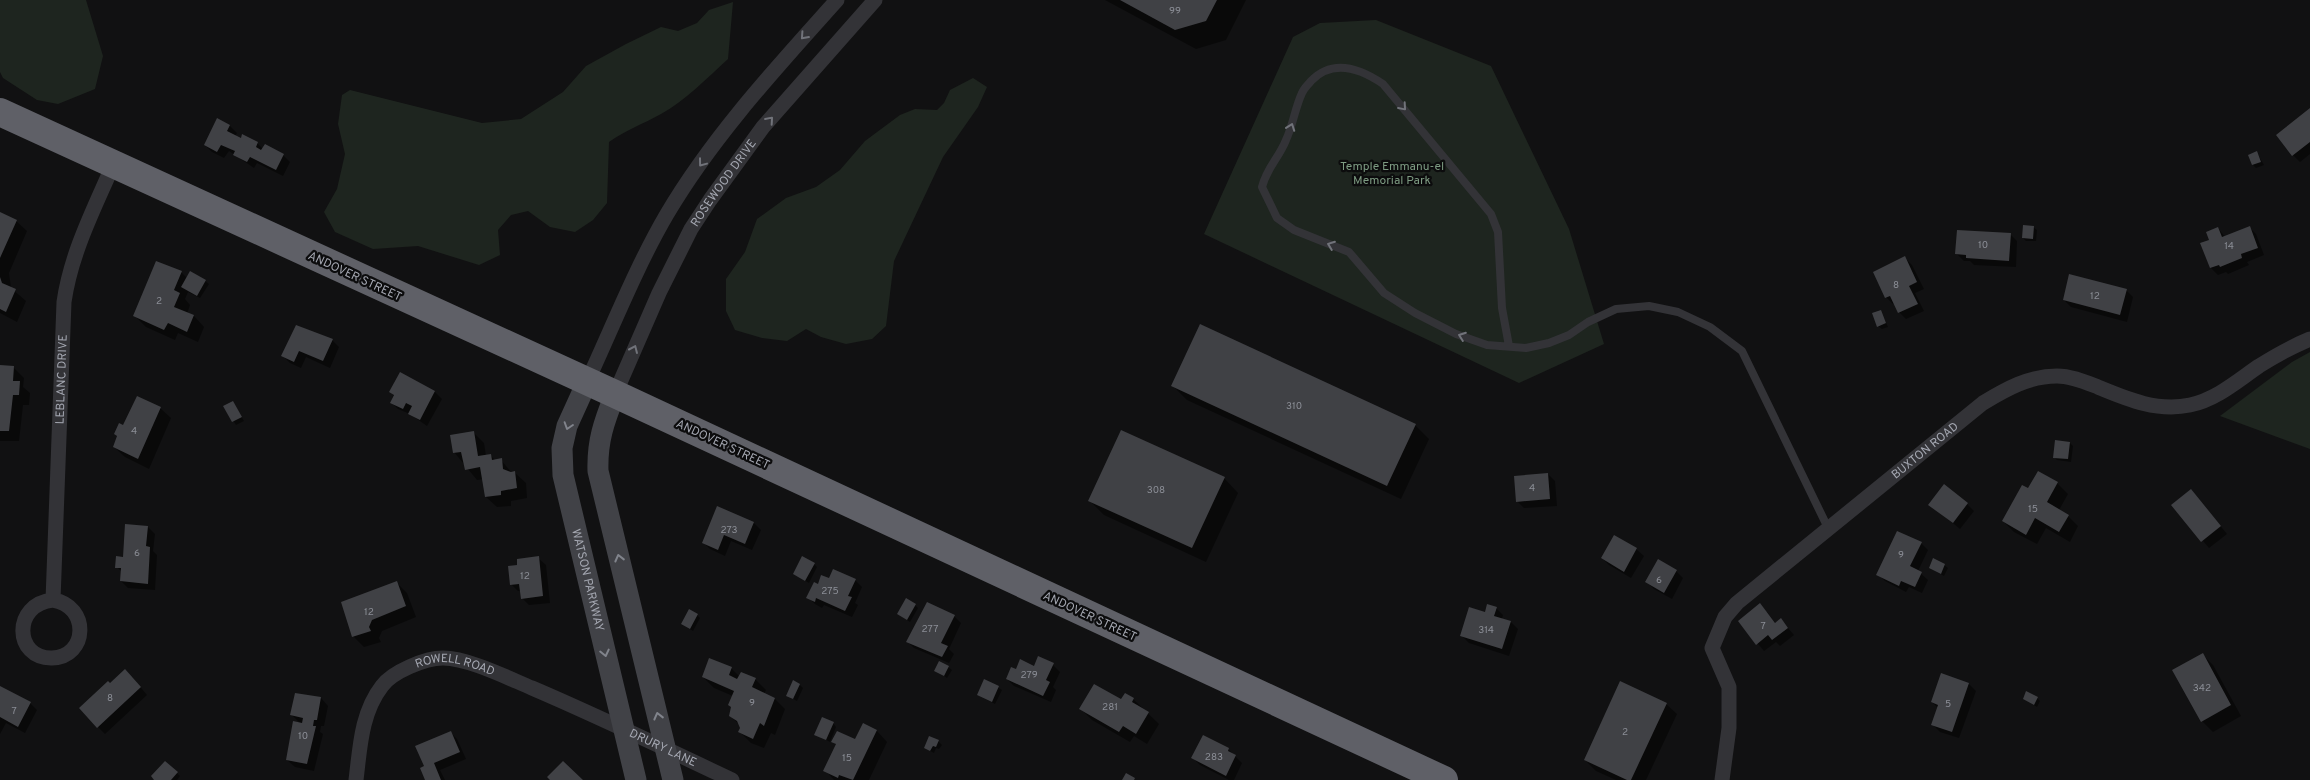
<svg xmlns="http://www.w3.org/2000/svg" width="2310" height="780" viewBox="0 0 2310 780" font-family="Overpass,sans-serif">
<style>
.green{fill:#1e251f}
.shadow{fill:#0007}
.building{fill:#404145}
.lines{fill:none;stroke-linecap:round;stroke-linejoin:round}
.lane{stroke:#333337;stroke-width:8}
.street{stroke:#333337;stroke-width:15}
.secondary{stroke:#414247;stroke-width:21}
.highway{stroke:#5f6067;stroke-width:28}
.oneway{stroke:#71737a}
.oneway2{stroke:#81848c}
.labels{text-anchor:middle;stroke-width:4.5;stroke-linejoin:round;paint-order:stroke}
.number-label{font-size:10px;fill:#8b8e96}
.park-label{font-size:12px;fill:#7d9b82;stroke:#0c0c0d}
.street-label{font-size:12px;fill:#a4a7b1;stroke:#0c0c0d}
</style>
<rect width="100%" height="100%" fill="#111112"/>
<path class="green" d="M0,0h86l17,56 -8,33 -37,15 -21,-4 -34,-22 -3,-6z
M733,2l-5,57c-21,19 -42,41 -67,55 -18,10 -35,16 -52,28l-2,61 -14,17 -18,12 -25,-5 -22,-16 -17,4 -13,15 2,25 -21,10 -61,-19 -45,3 -38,-17 -11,-20 13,-23 8,-35 -7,-30 4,-29 8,-5 132,33 39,-4 42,-27 23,-26 40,-22 35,-17 17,4 19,-8 12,-13z
M1376,20l115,46 78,163 35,115 -85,39 -315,-149 89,-197 27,-14z
M973,78l14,9 -9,20 -35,50 -49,104 -8,65 -14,13 -26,5 -25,-7 -15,-8 -19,12 -25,-3 -27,-8 -9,-19v-32l19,-27 12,-33 29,-21 30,-11 24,-17 25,-29 35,-26 15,-6 22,1 7,-7 6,-13z
M2310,352v97l-90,-33 72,-54z"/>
<path class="shadow" d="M1105,0h141l-20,40 -30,9z
M2310,110v44l-10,8 -7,-7z
M217,119l13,7 7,7 -2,3 7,3 1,-3 15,8 5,5 20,6 7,7 -7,14 -26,-13 -3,5 -25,-17 -5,7 -12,-6 -7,-7z
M2257,153l7,12 -8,3 -3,-3z
M0,213l16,8 11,10 -18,42 2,15 15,13 -9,21 -17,-9z
M2033,227l4,3 -1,11h-10l-3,-3z
M2249,227l7,7 8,21 -17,7 2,3 -21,9 -2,-2 -8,3 -7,-7 -9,-24 9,-4 7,-12 7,9z
M2010,234l7,7 -1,26 -42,-2 -4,-4h-6l-7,-7z
M1905,258l7,7 12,24 -9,4 9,18 -18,8 -7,-7 -4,-9 -2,1 -7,-7z
M181,272l6,6 18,3 4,3 -9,14 -12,-6 -3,7 5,6 -3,9 7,2 10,11 -6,15 -20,-9 -3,7 -29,-13 -11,-11z
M2126,290l7,7 -6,25 -56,-15 -7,-7z
M1881,312l7,15 -6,2 -4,-3z
M332,340l7,7 -9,21 -24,-11 -5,11 -11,-5 -7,-7z
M0,366l13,1 11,11 -1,9 7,6 -1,12h-6l-4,36h-19z
M400,374l35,18 7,7 -15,27 -17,-12 -12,-5 -7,-7z
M1173,386l242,39 14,14 -28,60 -214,-99z
M233,403l11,18 -8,4 -11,-18z
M160,408l11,10 -22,51 -24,-12 -11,-10 4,-10 -3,-3 9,-8z
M473,432l11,11 2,13h5l5,5 5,-1 11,13h3l11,10 1,15 -16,3v5l-14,1 -11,-10 -2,-18 -7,1 -23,-28z
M2070,443l3,3 -2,16 -14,-2 -3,-3z
M1548,474l7,7 2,25 -33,2 -7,-7z
M1224,478l14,15 -32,69 -102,-47 -14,-14z
M2057,483l11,11 -9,16 9,6 10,10 -8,16 -24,-14 -9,16 -23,-12 -11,-11 26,-31z
M2191,490l36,44 -18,14 -36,-43z
M1930,504h37l7,7 -14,18z
M754,523l7,7 -9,20 -21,-9 -6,15 -15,-7 -7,-7z
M148,527l7,7 -2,17 4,4 -2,35 -27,-2 -7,-7 1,-9 -5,-5z
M1614,537l22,12 8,7 -13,22 -22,-13 -7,-7z
M1921,543l7,7 -10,21 10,9 -6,13 -13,-6 -3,5 -21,-11 -7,-7z
M538,558l8,7 4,38 -21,2 -7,-7 -1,-7h-3l-7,-7 8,-18z
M814,564l3,3 -8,16 -15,-9z
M1944,565l4,3 -4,8 -14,-8z
M1676,571l7,7 -11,21 -18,-10 -7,-7z
M829,580h26l7,7 -7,16 3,2 -6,12 -28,-12 -2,3 -7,-4 -7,-7z
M397,583l10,10 9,24 -34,14 -3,7 2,4 -17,5 -10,-10 -11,-34z
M915,605l3,3 -8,14 -12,-8z
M1496,608l7,7 -1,4 9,3 7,7 -9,27 -40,-13 -7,-7 23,-23z
M1767,612l9,12 5,-4 13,15 -14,11 -4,-4 -12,9 -25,-30z
M697,615l3,3 -7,13 -11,-7z
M954,616l7,7 -12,26 5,5 -5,9 -35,-15 -7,-7z
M2202,654l11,11 28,51 -28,16 -11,-11z
M1039,658l14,7 7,7 -7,15 3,3 -5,12 -37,-16 -7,-7 10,-8 18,-4z
M948,667l4,3 -5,8 -11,-8z
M731,668l9,9 15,2 11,11 -2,4 11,5 10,10 -10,26 -4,-2 -7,15 -13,-5 -11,-11 1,-6 -11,-10 3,-20 -19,-8 -11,-11z
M132,677l15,18 -42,39 -7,-7 11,-43z
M985,680l17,10 -7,14 -17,-9z
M1969,684l7,7 -17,47 -19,-6 -8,-8 6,-16 -6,-6z
M800,685l3,3 -6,13 -9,-5z
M0,687l30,16 7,7 -12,23 -19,-10 -6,11z
M321,698l7,8 -4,20h-3l-1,6 3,2 -9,37 -19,-4 -8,-7 14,-36 -9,-9z
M2037,698l3,3 -3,6 -13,-8z
M1133,699l26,25 -12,20 -13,-8 -4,6 -38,-22 -11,-11z
M1666,704l11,10 -31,66h-30l-20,-9 -11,-11z
M833,723l3,4 -6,15 -14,-8z
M863,725l14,6 10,11 -18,38h-35l-9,-10 12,-25 -4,-4h22z
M450,732l7,7 9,20 -26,11 5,10h-19l-1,-13z
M938,741l4,4 -3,4 -3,-1 -2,5 -9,-5z
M1228,749l14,14 -8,17h-5l-29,-15 -7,-7z
M165,762l15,14 -3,4h-21z"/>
<path class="building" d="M1120,0h97l-11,21 -31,9z
M2310,108v34l-18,14 -16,-21z
M217,118l13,7 -3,6 14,7 1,-4 16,8 -2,5 5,3 4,-6 19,10 -8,16 -26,-13 -3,5 -14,-7 2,-4 -14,-6 -4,7 -13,-7z
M2257,151l4,11 -9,3 -4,-10z
M0,212l17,8 -17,38z
M2023,225l11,1 -1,13 -11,-1z
M2250,226l8,22 -17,6 1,4 -22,9 -1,-2 -9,3 -10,-25 9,-3 -3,-8 12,-5 4,10z
M1957,230l54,3 -2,28 -43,-3v-3l-11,-1z
M1905,256l12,26 -8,4 9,18 -20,9 -8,-17 -5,2 -12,-26z
M156,261l26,10 -8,19 6,3 -6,14 20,8 -7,17 -19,-9 -4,7 -31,-14z
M190,271l16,9 -9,16 -16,-9z
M2069,274l58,15 -7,26 -57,-15z
M0,277l2,6 14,6 -10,23 -6,-3z
M1881,310l5,13 -9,4 -5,-14z
M1200,324l216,100 -29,62 -216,-100z
M296,325l37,14 -10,22 -24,-10 -5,11 -13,-6z
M0,365l14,1 -1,15h7l-1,14h-6l-4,36h-9z
M400,372l35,19 -15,29 -12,-6 4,-8 -6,-3 -3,6 -13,-6 4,-8 -5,-3z
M137,396l24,11 -23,52 -25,-12 4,-11 -3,-2 5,-11 4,2z
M233,401l9,16 -10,5 -9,-16z
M1121,430l104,47 -33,71 -104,-47z
M474,431l4,25 13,-2 1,6 10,-2 1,11 8,3 4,-1 2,17 -16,3v4l-16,2 -5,-30 -15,3 -4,-18 -8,1 -3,-18z
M2055,440l15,2 -2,17 -15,-1z
M2038,471l20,11 -11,20 22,13 -10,17 -24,-14 -9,17 -24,-14 20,-36 6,3z
M1548,473l2,26 -34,3 -2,-26z
M1944,484l24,19 -15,20 -25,-18z
M2191,489l30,37 -20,16 -30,-37z
M717,506l37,16 -9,22 -21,-9 -6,15 -16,-7z
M125,524l23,2 -2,20 4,1 -2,37 -28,-3 1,-13h-6l1,-12 7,1z
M1897,531l25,11 -12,24 12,6 -7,15 -14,-6 -2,5 -23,-11z
M1614,535l23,13 -13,24 -23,-14z
M539,556l4,40 -22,3 -2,-15 -9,1 -2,-19 9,-1v-6z
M802,556l13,7 -10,18 -12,-7z
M1933,558l12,6 -4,10 -12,-6z
M1658,559l19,11 -13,23 -19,-11z
M833,569l23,10 -8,17 4,1 -7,14 -29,-13 -1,4 -9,-4 8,-16 4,2 3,-9 8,3z
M397,581l9,25 -34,14 -3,7 2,4 -19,6 -11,-35z
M906,598l10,6 -9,16 -10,-6z
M927,602l28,13 -14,28 7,3 -6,11 -36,-15z
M1760,603l15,20 6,-5 7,10 -16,12 -4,-5 -12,10 -18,-24z
M1487,604l10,3 -3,9 17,5 -9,28 -42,-13 9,-29 16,5z
M689,609l9,5 -8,15 -9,-5z
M2203,653l28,52 -30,17 -29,-52z
M1038,656l16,7 -8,17 4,2 -7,14 -37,-17 5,-12 5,2 4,-10 14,7z
M709,658l23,9 -3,8 8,4 4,-7 15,6 -4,9 23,11 -11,28 -4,-3 -7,16 -15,-7 2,-4 -3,-7 -8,-5 2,-9 -3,-2 6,-14 -32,-14z
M939,661l10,5 -5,10 -10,-5z
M125,669l16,18 -44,41 -18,-20 29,-27 2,2z
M1941,673l28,10 -17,49 -21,-7 7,-20 -7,-3z
M984,679l15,7 -7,16 -15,-7z
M793,680l7,4 -7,15 -7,-3z
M1620,681l47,22 -36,77h-4l-43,-20z
M1094,684l27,15 4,-6 9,5 -2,4 17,10 -13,22 -13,-8 -4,6 -40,-23z
M0,686l31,16 -13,25 -18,-10z
M2026,691l12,6 -4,8 -11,-6z
M295,693l26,4 -4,23h-3l-1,6h3l-9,38 -21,-4 7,-39 9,2 1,-5 -13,-3z
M822,717l12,5 -8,18 -12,-5z
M863,723l14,7 -24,50 -14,-5 -1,3 -15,-7 13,-27 -5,-2 6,-11 18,8z
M451,731l9,21 -26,11 7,17h-16l-5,-12 4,-2 -9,-20z
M1203,735l26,13 -1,3 8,4 -10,21 -35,-18z
M929,736l10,4 -3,7 -3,-1 -3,5 -6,-3z
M165,761l13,11 -7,8h-17l-3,-4z
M563,761l20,19h-33l-3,-3z
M1126,773l9,5 -1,2h-12z"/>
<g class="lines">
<path class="lane" d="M1509,346l-7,-38 -4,-76 -7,-18 -108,-130c-22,-15 -50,-26 -72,-3 -3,4 -7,7 -9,12 -7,15 -9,32 -16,47 -7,18 -19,27 -24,47l15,31 17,12 55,22 35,41 31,20 41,21 31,11 39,3 23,-5 20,-8 19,-13 28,-13 33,-3 29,6 32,15 32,24 87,179"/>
<g class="street">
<path d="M587,382c26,-56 49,-115 80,-168 46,-78 110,-147 170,-214"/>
<path id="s1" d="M615,394l44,-101 32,-64 19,-29 53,-73 112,-127"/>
<path id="s2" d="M53,600c-41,4 -39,59 -1,58 36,-1 38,-52 1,-58l11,-298c7,-49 30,-93 49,-137"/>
<path id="s3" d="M356,780c4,-32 5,-67 26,-94 10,-14 43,-28 61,-28 25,0 65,20 89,30 68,29 134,61 200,92"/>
<path id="s4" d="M1722,780l7,-52v-41l-17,-39 13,-31 12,-14 246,-200c23,-14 46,-27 74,-27 14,0 28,6 41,11 29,12 59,25 92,18 27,-6 47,-24 69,-39 16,-10 34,-20 51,-27"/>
</g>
<g class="secondary">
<path id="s5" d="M587,382l-20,44 -5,22 1,27 73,305"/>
<path d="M615,394c-11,28 -18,47 -17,77l75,309"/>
</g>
<path class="highway" d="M0,112l615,282 829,386"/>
</g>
<defs><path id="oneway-chevron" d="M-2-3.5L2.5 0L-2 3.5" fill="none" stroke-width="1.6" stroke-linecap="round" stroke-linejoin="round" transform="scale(1.25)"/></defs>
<g class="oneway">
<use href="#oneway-chevron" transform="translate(804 36) rotate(132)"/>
<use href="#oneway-chevron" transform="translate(1403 107) rotate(49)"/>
<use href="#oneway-chevron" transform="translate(770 120) rotate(-49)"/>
<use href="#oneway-chevron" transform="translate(1291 127) rotate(-70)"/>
<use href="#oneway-chevron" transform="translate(702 163) rotate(127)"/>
<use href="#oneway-chevron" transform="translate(1331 245) rotate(-159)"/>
<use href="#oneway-chevron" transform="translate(1462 336) rotate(-160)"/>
<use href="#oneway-chevron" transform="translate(634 349) rotate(-66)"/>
</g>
<g class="oneway2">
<use href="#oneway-chevron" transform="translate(568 426) rotate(108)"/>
<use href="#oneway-chevron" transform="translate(619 558) rotate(-104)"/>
<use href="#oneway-chevron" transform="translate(605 653) rotate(77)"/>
<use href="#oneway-chevron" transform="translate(658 716) rotate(-104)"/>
</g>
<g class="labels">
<g class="number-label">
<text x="1175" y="14">99</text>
<text x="1983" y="248">10</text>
<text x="2229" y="249">14</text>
<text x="1896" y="288">8</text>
<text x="2095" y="299">12</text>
<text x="159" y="304">2</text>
<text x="1294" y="409">310</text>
<text x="134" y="434">4</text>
<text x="1532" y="491">4</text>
<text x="1156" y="493">308</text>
<text x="2033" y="512">15</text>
<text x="729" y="533">273</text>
<text x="137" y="556">6</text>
<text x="1901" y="558">9</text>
<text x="525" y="579">12</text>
<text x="1659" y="583">6</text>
<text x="830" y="594">275</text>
<text x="369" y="615">12</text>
<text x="1763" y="629">7</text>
<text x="930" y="632">277</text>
<text x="1486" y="633">314</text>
<text x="1029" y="678">279</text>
<text x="2202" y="691">342</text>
<text x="110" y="701">8</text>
<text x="752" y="706">9</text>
<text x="1948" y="707">5</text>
<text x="1110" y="710">281</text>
<text x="14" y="714">7</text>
<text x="1625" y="735">2</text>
<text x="303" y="739">10</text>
<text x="1214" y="760">283</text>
<text x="847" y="761">15</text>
</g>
<g class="park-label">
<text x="1392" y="170">Temple Emmanu-el<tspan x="1392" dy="14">Memorial Park</tspan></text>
</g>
<g class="street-label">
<text dy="4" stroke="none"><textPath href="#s1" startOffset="238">ROSEWOOD DRIVE</textPath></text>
<text transform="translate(355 276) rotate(25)" y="4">ANDOVER STREET</text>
<text dy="4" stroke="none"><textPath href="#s2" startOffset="401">LEBLANC DRIVE</textPath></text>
<text transform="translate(723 444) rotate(25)" y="4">ANDOVER STREET</text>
<text dy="4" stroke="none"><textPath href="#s4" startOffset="430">BUXTON ROAD</textPath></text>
<text dy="4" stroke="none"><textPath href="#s5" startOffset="206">WATSON PARKWAY</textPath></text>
<text transform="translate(1090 616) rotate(25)" y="4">ANDOVER STREET</text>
<text dy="4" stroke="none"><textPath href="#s3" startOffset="180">ROWELL ROAD</textPath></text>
<text dy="4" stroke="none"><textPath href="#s3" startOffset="406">DRURY LANE</textPath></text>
</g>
</g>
</svg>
